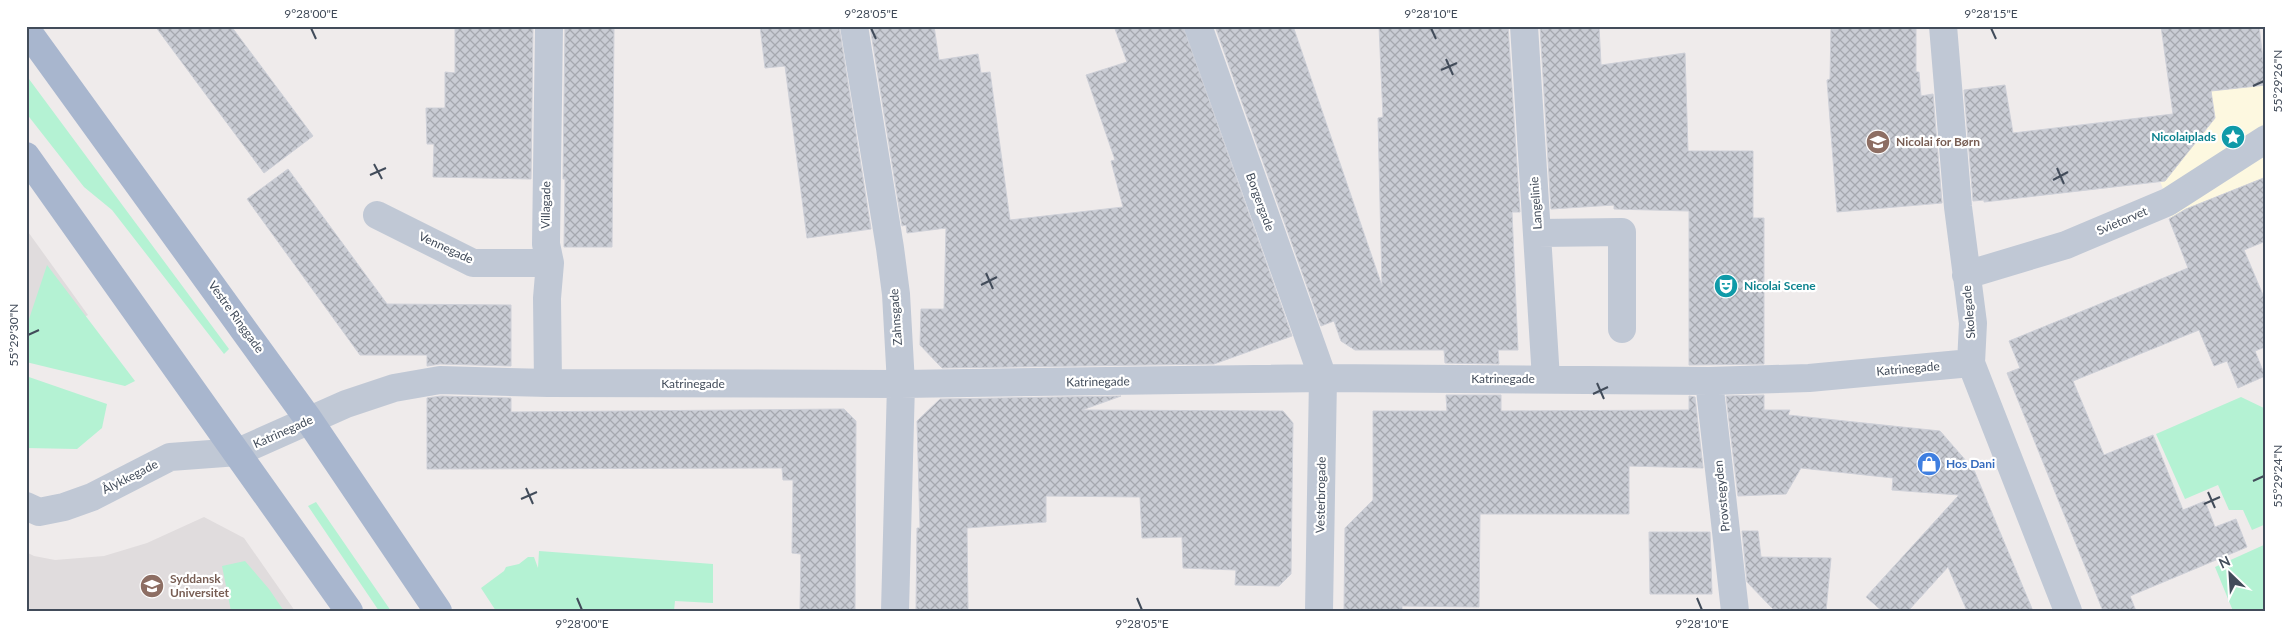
<svg xmlns="http://www.w3.org/2000/svg" width="2292" height="637" viewBox="0 0 2292 637" font-family="Lato,sans-serif">
<style>
.commercial{fill:#fdf8e0}
.education{fill:#e0dcdd}
.grass{fill:#b4f2d3}
.building{fill:url(#building-cross-hatch);stroke:#ced0d8}
.lines{fill:none;stroke-linecap:round;stroke-linejoin:round}
.minor{stroke:#c0c8d5;stroke-width:28}
.major{stroke:#a8b6ce;stroke-width:28}
.ticks{fill:none;stroke:#424c5a;stroke-width:2}
.labels{text-anchor:middle;stroke-width:4.5;stroke-linejoin:round;paint-order:stroke}
.culture-label{font-size:12px;font-weight:bold;fill:#0d838f;stroke:#fff;text-anchor:end}
.education-label{font-size:12px;font-weight:bold;fill:#785e54;stroke:#fff;text-anchor:start}
.street-label{font-size:12px;fill:#424c5a;stroke:#fff}
.shop-label{font-size:12px;font-weight:bold;fill:#366cbe;stroke:#fff;text-anchor:start}
.neatline{fill:none;stroke:#424c5a;stroke-width:2}
.ticks-label{font-size:12px;text-anchor:middle;fill:#424c5a}
</style>
<defs>
<pattern id="building-cross-hatch" width="8" height="8" patternUnits="userSpaceOnUse" patternTransform="scale(1.25)"><rect width="8" height="8" fill="#c9ccd4"/><path d="M0 0l8 8M0 8l8-8" fill="none" stroke="#a5a8af"/></pattern>
</defs>
<rect width="100%" height="100%" fill="#efebeb"/>
<path class="commercial" d="M2266,85v92l-60,24 -34,26 -4,-25 -8,-21 24,-25 31,-38 -4,-27z"/>
<path class="education" d="M26,229l62,86 -62,33z
M204,517l40,21 51,73h-269v-59l8,4 21,4 49,-4 43,-13z"/>
<path class="grass" d="M26,75l203,274 -5,5 -112,-144 -28,-23 -58,-74z
M47,265l88,116 -10,5 -99,-24v-34z
M26,376l81,28 -5,24 -25,21 -51,-1z
M2241,397l25,12v115l-14,6 -9,-20h-14l-11,-25 -33,14 -29,-65z
M316,502l75,109h-12l-71,-105z
M2266,544v67h-33l-18,-44z
M539,551l174,13v39l-38,-2 -1,10h-178l-15,-23 23,-17 2,-4 13,-3 9,-7h6l4,11z
M245,561l24,28 15,22h-53l-9,-45z"/>
<path class="building" d="M155,26h76l82,110 -49,37z
M533,26l-2,153 -98,-2 1,-33h-7l-1,-36h19v-36l10,1v-46z
M565,26h49l-2,221h-48l1,-68h-2z
M760,26h79l32,203 -64,9 -22,-172 -20,2z
M870,26h64l5,34 39,-6 3,19 9,-1 20,148 113,-13 -12,-46 4,-1 -29,-85 41,-13 -13,-36h69l109,310 -78,28 -272,4 -22,-23 1,-36h23l2,-81 -39,5 -1,-8 -4,1z
M1215,26h78l89,260 -4,-168 5,-1 -4,-91h129l12,186h-8l6,138h-20l1,14 -54,-1 -1,-13h-89l-14,-9 -7,-20 -13,5z
M1540,26h59l2,39 84,-12 3,98h65v67h11v146l-75,1v-154l-75,-2v-4l-63,4z
M1831,26h85v46h3l2,24 12,-2 9,109 -105,9 -10,-132 3,-1z
M2161,26h98l7,59 -55,6 4,27 -50,63 -181,21v-2l-11,1 -9,-111 41,-5 8,48 160,-19z
M288,169l99,135 124,1v61l-71,-2 -13,2v-11h-67l-113,-156z
M2266,177v64l-22,9 22,52 -1,45 -10,4 10,25 -27,12 -11,-27 -13,5 -15,-36 -126,51 31,74 49,-20 30,75 22,-9 10,26 21,-8 11,28 -117,49 6,15h-33l-96,-238 13,-5 -11,-27 179,-73 -19,-49 17,-10z
M1446,395h55v16l188,-1v-14l6,1 8,71 -74,-2v48h-149l-1,93 -77,-1v5h-58l1,-83 28,-28v-89h74z
M1764,395v15h26l-2,5 152,16 34,39 59,141h-66l-19,-44 -40,44h-26l-16,-14 93,-102 -67,-5 1,-12 -92,-10 -15,26 -48,2 -12,-100z
M441,396l70,2v14l333,-3 12,12 -1,190h-55l1,-57 -9,-1 1,-73h-10l-1,-12 -355,1v-71z
M1121,396l-39,14 201,1 10,12 -2,151 -12,12 -44,-1 1,-15 -53,-2 -1,-31 -40,1 -2,-41 -94,-1v26l-79,6 1,83h-52l1,-83h3l-3,-107 23,-22z
M1742,531h16l3,26 70,1 -5,53h-51l-28,-29z
M1649,532h61l2,62h-62z"/>
<g class="lines">
<path class="minor" d="M854,26l36,222 6,46 5,90 -6,227
M1198,26l125,352 -4,233
M1524,26l22,353
M1943,26l15,181 15,116 -2,40 97,248
M377,215l96,48h77
M1538,233l84,-1v97
M1966,275l100,-30 102,-43 98,-63
M1709,381l26,230
M548,383l-1,-85 3,-35 -4,-19 3,-218
M26,506l13,6 25,-5 28,-10 78,-40 68,-5 108,-48 48,-16 46,-8 108,3 353,1 422,-6 386,3 100,-3 162,-15"/>
<path class="major" d="M26,29l283,391 129,191
M26,156l323,455"/>
</g>
<path class="ticks" d="M311,28l5,11M871,28l5,11M1431,28l5,11M1991,28l5,11M1446,59l7,16M1441,70l16,-7M2253,86l11,-5M374,164l8,15M2057,168l7,16M370,175l16,-7M2053,180l15,-8M986,273l7,16M981,285l16,-8M28,335l11,-5M1597,383l7,16M1593,394l15,-7M2253,481l11,-5M526,488l7,16M2208,492l7,16M521,499l16,-7M2204,504l16,-7M577,598l5,12M1137,598l5,12M1697,598l5,12"/>
<defs>
<g id="sight-disc" transform="scale(1.25)"><circle r="9.5" fill="#0f9aa8" stroke="#fff"/><path d="M0-6L1.8-2.2L6-1.7L2.9 1.2L3.7 5.4L0 3.3L-3.7 5.4L-2.9 1.2L-6-1.7L-1.8-2.2Z" fill="#fff"/></g>
<g id="school-disc" transform="scale(1.25)"><circle r="9.5" fill="#8d6e63" stroke="#fff"/><path d="M0-5L7-2L0 1L-7-2ZM-4 1L0 2.5L4 1V4Q0 6-4 4Z" fill="#fff"/></g>
<g id="theatre-disc" transform="scale(1.25)"><circle r="9.5" fill="#0f9aa8" stroke="#fff"/><path d="M-5-5.5Q0-4 5-5.5V0Q5 5 0 6Q-5 5-5 0ZM-3.3-2.5H-1v1.5H-3.3ZM1-2.5H3.3v1.5H1ZM-2.8 1Q0 5.5 2.8 1Z" fill="#fff"/></g>
<g id="shop-disc" transform="scale(1.25)"><circle r="9.5" fill="#3f7fe0" stroke="#fff"/><path d="M-5-2.5h2.3a2.7 3.5 0 0 1 5.4 0H5L5.5 6h-11ZM-1.5-2.5h3a1.5 2.3 0 0 0-3 0Z" fill="#fff"/></g>
<g id="university-disc" transform="scale(1.25)"><circle r="9.5" fill="#8d6e63" stroke="#fff"/><path d="M0-5L7-2L0 1L-7-2ZM-4 1L0 2.5L4 1V4Q0 6-4 4Z" fill="#fff"/></g>
</defs>
<g fill-rule="evenodd">
<use href="#sight-disc" x="2233" y="137"/>
<use href="#school-disc" x="1878" y="142"/>
<use href="#theatre-disc" x="1726" y="286"/>
<use href="#shop-disc" x="1929" y="464"/>
<use href="#university-disc" x="152" y="586"/>
</g>
<g class="labels">
<g class="culture-label">
<text x="2216" y="141">Nicolaiplads</text>
<text x="1744" y="290" text-anchor="start">Nicolai Scene</text>
</g>
<g class="education-label">
<text x="1896" y="146">Nicolai for Børn</text>
<text x="170" y="583">Syddansk<tspan x="170" dy="14">Universitet</tspan></text>
</g>
<g class="street-label">
<text transform="translate(1260 202) rotate(70)" y="4">Borgergade</text>
<text transform="translate(1536 203) rotate(-94)" y="4">Langelinie</text>
<text transform="translate(546 205) rotate(-89)" y="4">Villagade</text>
<text transform="translate(2122 221) rotate(-23)" y="4">Svietorvet</text>
<text transform="translate(446 248) rotate(25)" y="4">Vennegade</text>
<text transform="translate(1969 312) rotate(-95)" y="4">Skolegade</text>
<text transform="translate(236 317) rotate(54)" y="4">Vestre Ringgade</text>
<text transform="translate(896 317) rotate(-94)" y="4">Zahnsgade</text>
<text transform="translate(1908 369) rotate(-5)" y="4">Katrinegade</text>
<text x="1503" y="383">Katrinegade</text>
<text transform="translate(1098 382) rotate(-1)" y="4">Katrinegade</text>
<text x="693" y="388">Katrinegade</text>
<text transform="translate(283 432) rotate(-24)" y="4">Katrinegade</text>
<text transform="translate(130 477) rotate(-27)" y="4">Ålykkegade</text>
<text transform="translate(1321 495) rotate(-89)" y="4">Vesterbrogade</text>
<text transform="translate(1722 496) rotate(-96)" y="4">Provstegyden</text>
</g>
<g class="shop-label">
<text x="1946" y="468">Hos Dani</text>
</g>
</g>
<rect width="2292" height="637" fill="none" stroke="#ffffff" stroke-width="55"/>
<g transform="translate(2230 574) rotate(335)" stroke="#ffffff" stroke-width="4" paint-order="stroke">
<path d="M0-4L9 19L0 12L-9 19Z" fill="#424c5a"/>
<text y="-8" font-size="14" font-weight="bold" text-anchor="middle" fill="#424c5a">N</text>
</g>
<rect x="28" y="28" width="2236" height="582" class="neatline"/>
<g class="ticks-label">
<text x="311" y="18">9°28'00"E</text>
<text x="871" y="18">9°28'05"E</text>
<text x="1431" y="18">9°28'10"E</text>
<text x="1991" y="18">9°28'15"E</text>
<text transform="translate(2278 81) rotate(-90)" y="4">55°29'26"N</text>
<text transform="translate(14 335) rotate(-90)" y="4">55°29'30"N</text>
<text transform="translate(2278 476) rotate(-90)" y="4">55°29'24"N</text>
<text x="582" y="628">9°28'00"E</text>
<text x="1142" y="628">9°28'05"E</text>
<text x="1702" y="628">9°28'10"E</text>
</g>
</svg>
